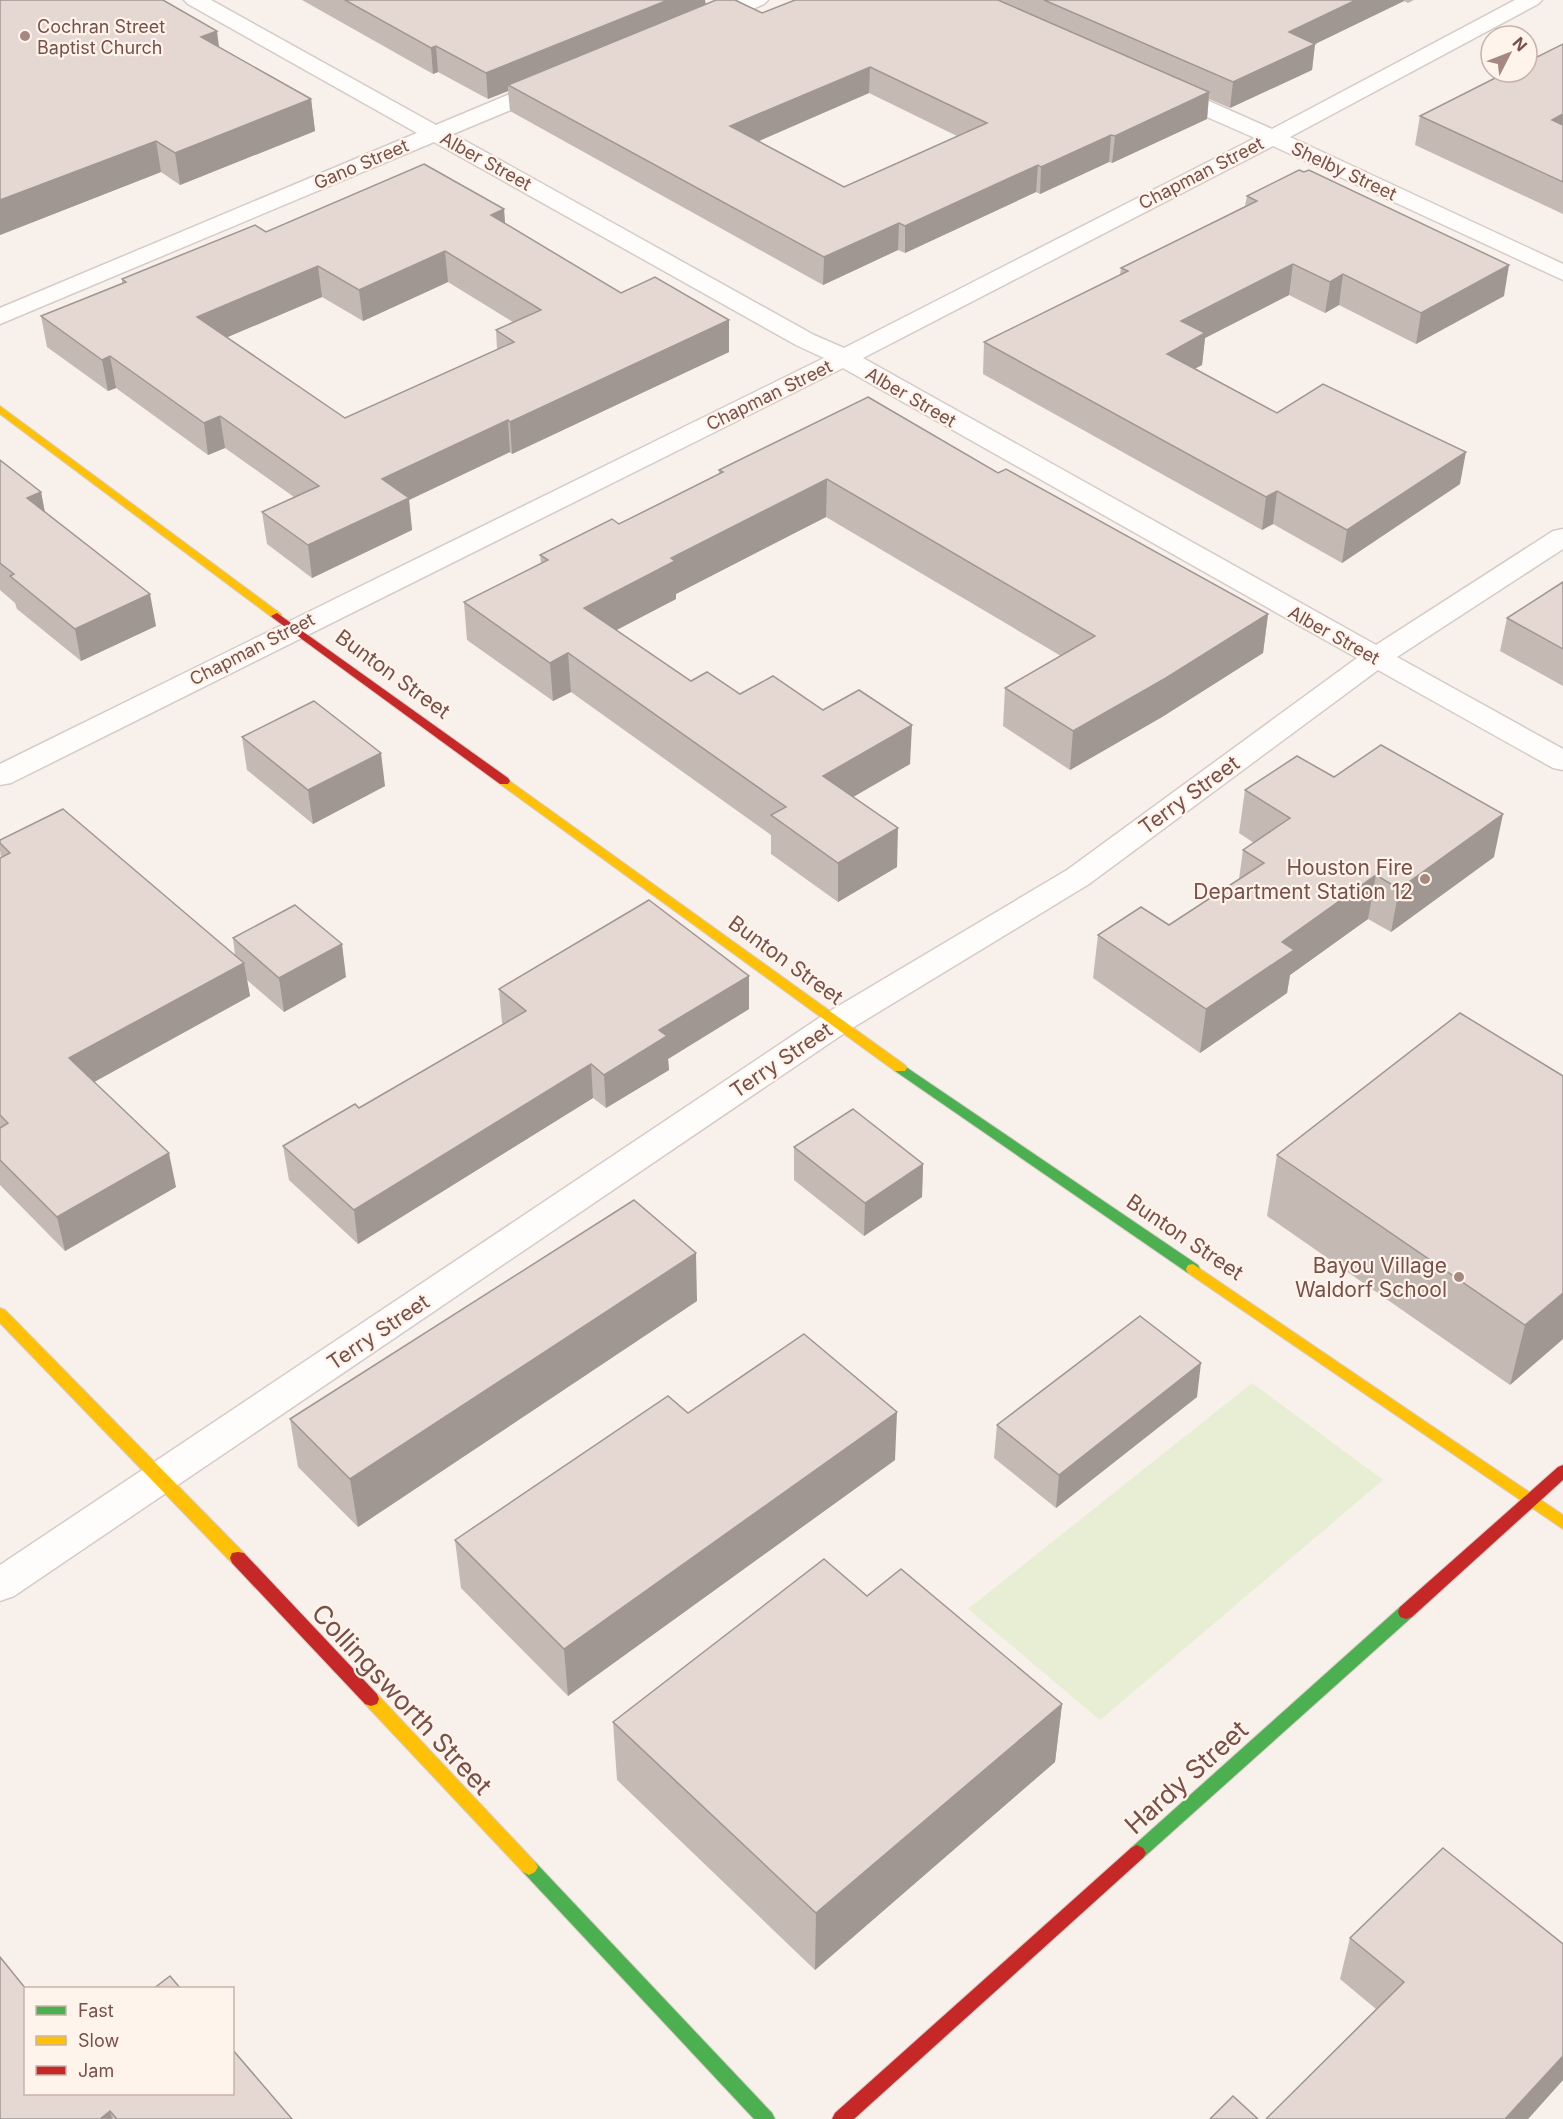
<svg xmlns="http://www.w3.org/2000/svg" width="1563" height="2119" font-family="Inter,sans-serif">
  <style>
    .green { fill: #e8eed3 }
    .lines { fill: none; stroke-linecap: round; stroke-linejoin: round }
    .street-casing { stroke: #d6cbc6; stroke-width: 3 }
    .fast-casing { stroke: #d9ccc8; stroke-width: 2 }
    .slow-casing { stroke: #d9ccc8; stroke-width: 2 }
    .jam-casing { stroke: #d9ccc8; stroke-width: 2 }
    .street { fill: #fefdfc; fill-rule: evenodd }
    .fast { fill: #4caf50; fill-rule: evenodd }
    .slow { fill: #ffc107; fill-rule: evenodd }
    .jam { fill: #c62828; fill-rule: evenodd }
    .wall { fill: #c5b9b4; fill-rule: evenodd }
    .shaded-wall { fill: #a09692 }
    .building { fill: #e5d7d1; stroke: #a09692; stroke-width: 1.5; fill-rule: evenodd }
    .poi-dot { fill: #a58880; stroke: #fff4ec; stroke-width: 2 }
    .labels { text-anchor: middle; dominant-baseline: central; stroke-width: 4.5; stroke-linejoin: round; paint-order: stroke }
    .far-poi-label { font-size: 18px; fill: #795047; stroke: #fff4ec; text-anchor: start }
    .far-street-label { font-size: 18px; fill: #795047; stroke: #fff4ec }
    .street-label { font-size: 21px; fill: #795047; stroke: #fff4ec }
    .poi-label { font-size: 21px; fill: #795047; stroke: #fff4ec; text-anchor: end }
    .near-street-label { font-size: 26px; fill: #795047; stroke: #fff4ec }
  </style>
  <rect width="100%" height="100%" fill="#f8f0ea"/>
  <!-- green -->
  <polygon class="green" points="1252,1383 1383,1480 1100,1720 968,1609"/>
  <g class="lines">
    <!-- street casing -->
    <g class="street-casing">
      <g id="street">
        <polygon points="184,0 211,0 436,125 543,80 559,80 562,85 559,90 453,134 814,335 844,348 1255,138 1159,96 1156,91 1159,86 1175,86 1272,129 1515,0 1542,0 1538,4 1290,137 1563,264 1563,280 1273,146 863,358 1376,645 1553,531 1563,529 1563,549 1397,657 1563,749 1563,770 1553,768 1378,670 1089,884 849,1030 14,1596 0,1601 0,1565 825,1014 1067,870 1357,658 843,368 11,783 0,785 0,764 824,358 796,345 434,142 0,324 0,308 417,133 188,4"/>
        <polygon points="739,0 768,0 764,4 712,27 696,27 693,22 696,17"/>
      </g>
    </g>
    <!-- fast casing -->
    <g class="fast-casing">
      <g id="fast">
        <polygon points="900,1063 1198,1265 1200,1269 1198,1273 1188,1273 895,1071 893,1068"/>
        <polygon points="1406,1605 1412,1607 1414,1612 1412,1617 1143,1858 1137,1861 1131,1858 1128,1853 1131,1848 1400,1607"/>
        <polygon points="529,1859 535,1862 772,2113 775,2119 754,2119 523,1872 520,1867 523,1862"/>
      </g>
    </g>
    <!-- slow casing -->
    <g class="slow-casing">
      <g id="slow">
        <polygon points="0,406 281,614 281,618 273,618 0,414"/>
        <polygon points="504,777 905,1065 907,1068 905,1071 895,1071 500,784 498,781"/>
        <polygon points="1193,1264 1563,1515 1563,1529 1188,1273 1186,1269 1188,1265"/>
        <polygon points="0,1308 5,1310 244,1553 246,1558 244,1563 238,1564 232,1563 0,1323"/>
        <polygon points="371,1692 377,1694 535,1862 538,1867 535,1872 529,1875 523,1872 365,1704 363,1699 365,1694"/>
      </g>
    </g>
    <!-- jam casing -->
    <g class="jam-casing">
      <g id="jam">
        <polygon points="277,613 508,778 510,781 508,784 500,784 273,618 271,616"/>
        <polygon points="1563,1465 1563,1480 1412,1617 1406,1619 1400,1617 1398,1612 1400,1607 1558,1467"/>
        <polygon points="238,1552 244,1553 377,1694 379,1699 377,1704 371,1706 365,1704 232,1563 230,1558 232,1553"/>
        <polygon points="1137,1845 1143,1848 1146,1853 1143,1858 854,2119 832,2119 835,2113 1131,1848"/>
      </g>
    </g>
    <!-- street -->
    <use href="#street" class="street"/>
    <!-- fast -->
    <use href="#fast" class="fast"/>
    <!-- slow -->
    <use href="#slow" class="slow"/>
    <!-- jam -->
    <use href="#jam" class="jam"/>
  </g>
  <!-- wall -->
  <g class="wall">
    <polygon points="0,0 220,48 311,99 315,131 180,185 161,172 0,235"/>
    <path d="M 302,0 L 705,0 L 706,4 L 762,13 L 795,0 L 1414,0 L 1408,3 L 1404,1 L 1315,44 L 1312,70 L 1230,108 L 1209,99 L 1207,119 L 1112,163 L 1109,162 L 1040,194 L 1036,192 L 905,253 L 898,250 L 823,285 L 510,111 L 508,91 L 488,99 L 438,72 L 433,74 ZM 869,93 L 957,136 L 844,187 L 759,141 Z"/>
    <polygon points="1563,44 1563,214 1415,145 1420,116"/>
    <polygon points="1247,196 1504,296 1416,344 1339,305 1325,313 1289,295 1205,338 1202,365 1195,368 1277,413 1460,484 1342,563 1273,524 1262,530 983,374 984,342 1120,275 1121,268 1245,206"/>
    <path d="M 504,209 L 505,224 L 621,293 L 729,320 L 729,352 L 512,454 L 510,452 L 409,500 L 412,530 L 312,578 L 267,544 L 262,512 L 294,497 L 225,448 L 208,455 L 116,388 L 108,391 L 47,347 L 41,316 L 122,283 L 122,279 L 266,232 ZM 448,282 L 513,322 L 496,330 L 497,349 L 345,418 L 227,337 L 322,297 L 363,321 Z"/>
    <polygon points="0,460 41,492 45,512 156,626 81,661 17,609 15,603 0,590"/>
    <polygon points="719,470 998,473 1268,614 1263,653 1162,717 1070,770 1003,726 1005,688 1061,656 826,517 676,594 676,599 616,630 691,681 740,694 823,710 910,764 853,797 897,867 838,902 771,854 771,835 571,692 553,701 467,640 464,602 541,563 540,555 619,524 719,474"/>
    <polygon points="1563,582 1563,686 1500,651 1507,618"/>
    <polygon points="242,737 385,786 313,824 247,770"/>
    <polygon points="1334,777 1494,857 1391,932 1368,919 1290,975 1287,993 1200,1053 1093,978 1098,935 1169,925 1239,879 1243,850 1254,843 1239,833 1245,790"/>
    <polygon points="0,840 235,955 233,938 346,977 284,1012 247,980 250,996 94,1082 176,1187 65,1251 0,1185 0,858 1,857 0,851"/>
    <polygon points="499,989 749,1009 668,1059 669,1070 606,1108 593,1098 358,1244 289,1180 283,1146 359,1108 503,1024 502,1023"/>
    <polygon points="794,1147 923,1164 922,1197 864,1236 794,1180"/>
    <polygon points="1277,1155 1563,1339 1510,1385 1267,1216"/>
    <polygon points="697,1301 358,1527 298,1467 290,1419"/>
    <polygon points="1197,1397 1056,1508 994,1458 997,1425"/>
    <polygon points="895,1460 568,1696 461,1588 455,1540"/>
    <polygon points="1062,1704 1055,1762 815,1970 617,1780 613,1722"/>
    <polygon points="1350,1938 1563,1944 1563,2080 1528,2119 1266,2119 1376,2009 1340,1979"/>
    <polygon points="26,2094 292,2119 0,2119"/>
  </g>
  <!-- shaded-wall -->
  <g class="shaded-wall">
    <polygon points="668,0 705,0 706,11 508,85 508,91 488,99 486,73"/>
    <polygon points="1356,0 1404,0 1404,1 1315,44 1312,70 1230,108 1233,82 1289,32"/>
    <polygon points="217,31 221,62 201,37"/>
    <polygon points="436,46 438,72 433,74 431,48"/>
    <polygon points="870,67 869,93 731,153 730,126"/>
    <polygon points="1209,92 1207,119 1112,163 1115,136"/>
    <polygon points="311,99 315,131 180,185 175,153"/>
    <polygon points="1563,114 1563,141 1552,120"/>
    <polygon points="1111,135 1109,162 1040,194 1041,167"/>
    <polygon points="156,141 161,172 0,235 0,200"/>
    <polygon points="1038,165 1036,192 905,253 905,226"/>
    <polygon points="504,209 506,239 491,215"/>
    <polygon points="899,223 898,250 823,285 824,257"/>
    <polygon points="445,251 448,282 363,321 359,290"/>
    <polygon points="1293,264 1289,295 1205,338 1202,365 1164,385 1167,354 1181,321"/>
    <polygon points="1509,265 1504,296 1416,344 1421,313"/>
    <polygon points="318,266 322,297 202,348 197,317"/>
    <polygon points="1343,274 1339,305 1325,313 1330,282"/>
    <polygon points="729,320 729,352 512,454 510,422"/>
    <polygon points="110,356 116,388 108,391 102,360"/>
    <polygon points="220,416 225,448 208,455 204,423"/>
    <polygon points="508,420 510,452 409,500 412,530 312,578 308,545 382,479"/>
    <polygon points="1466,452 1460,484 1342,563 1347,530"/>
    <polygon points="827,479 826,517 676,594 676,599 586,646 584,608 671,558"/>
    <polygon points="1277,491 1273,524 1262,530 1266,497"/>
    <polygon points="41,492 47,524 27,498"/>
    <polygon points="150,594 156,626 81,661 75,629"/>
    <polygon points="1268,614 1263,653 1162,717 1070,770 1073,731"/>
    <polygon points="568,653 571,692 553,701 550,663"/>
    <polygon points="912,725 910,764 822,815 823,776"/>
    <polygon points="381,753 385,786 313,824 308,790"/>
    <polygon points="1503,814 1494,857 1391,932 1399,889"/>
    <polygon points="898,828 897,867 838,902 838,863"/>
    <polygon points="1376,875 1368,919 1290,975 1287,993 1200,1053 1206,1009 1282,942"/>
    <polygon points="342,944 346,977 284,1012 279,978"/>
    <polygon points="244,963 250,996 76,1092 69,1058"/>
    <polygon points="749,976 749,1009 668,1059 669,1070 606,1108 604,1075 659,1030"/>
    <polygon points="591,1064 593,1098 358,1244 354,1210"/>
    <polygon points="169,1153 176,1187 65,1251 57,1217"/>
    <polygon points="923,1164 922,1197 864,1236 865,1203"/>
    <polygon points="696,1253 697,1301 358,1527 350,1479"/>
    <polygon points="1563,1293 1563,1339 1510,1385 1525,1325"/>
    <polygon points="1201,1363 1197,1397 1056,1508 1059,1475"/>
    <polygon points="897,1412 895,1460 568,1696 564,1649"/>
    <polygon points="1062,1704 1055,1762 815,1970 816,1913"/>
    <polygon points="1563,2056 1563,2080 1528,2119 1505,2119"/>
    <polygon points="110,2111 112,2119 100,2119"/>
  </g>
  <!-- building -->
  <g class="building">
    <polygon points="0,0 163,0 217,31 201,37 311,99 175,153 156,141 0,200"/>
    <polygon points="345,0 668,0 486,73 436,46 431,48"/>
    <path d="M 716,0 L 735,0 L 762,13 L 795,0 L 998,0 L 1209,92 L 1115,136 L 1111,135 L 1041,167 L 1038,165 L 905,226 L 899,223 L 824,257 L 508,85 ZM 870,67 L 987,123 L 844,187 L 730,126 Z"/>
    <polygon points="1044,0 1356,0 1289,32 1315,44 1233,82"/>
    <polygon points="1563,44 1563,114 1552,120 1563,125 1563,182 1420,116 1507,72 1527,72 1527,62"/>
    <path d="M 424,164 L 504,209 L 491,215 L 621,293 L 655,277 L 729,320 L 510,422 L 508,420 L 382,479 L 409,498 L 308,545 L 262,512 L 319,486 L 220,416 L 204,423 L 110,356 L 102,360 L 41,316 L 126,282 L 122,279 L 255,225 L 266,232 ZM 445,251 L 541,310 L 496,330 L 514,342 L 345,418 L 197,317 L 318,266 L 359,290 Z"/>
    <polygon points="1299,170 1304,172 1309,170 1509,265 1421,313 1343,274 1330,282 1293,264 1181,321 1205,333 1167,354 1277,413 1323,384 1466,452 1347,530 1277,491 1266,497 984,342 1128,271 1121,268 1257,201 1247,196"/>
    <polygon points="868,397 998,473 1006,469 1268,614 1166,678 1073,731 1005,688 1095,636 827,479 671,558 675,561 584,608 691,681 707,672 740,694 773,676 823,710 859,690 912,725 823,776 898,828 838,863 771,815 786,807 568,653 550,663 464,602 548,560 540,555 612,519 619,524 723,472 719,470"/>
    <polygon points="0,460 41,492 27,498 150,594 75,629 10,576 14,574 0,563"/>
    <polygon points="1563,582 1563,649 1507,618"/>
    <polygon points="314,701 381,753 308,790 242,737"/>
    <polygon points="1381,745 1503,814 1399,889 1376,875 1282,942 1294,950 1206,1009 1098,935 1141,907 1169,925 1264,863 1243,850 1290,818 1245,790 1297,756 1334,777"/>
    <polygon points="63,809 244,963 69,1058 169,1153 57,1217 0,1160 0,1128 8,1123 0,1115 0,858 10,853 0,843 0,840"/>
    <polygon points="649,900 749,976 659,1030 667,1036 604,1075 591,1064 354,1210 283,1146 355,1104 359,1108 526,1011 499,989"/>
    <polygon points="295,905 342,944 279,978 233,938"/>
    <polygon points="1460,1013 1563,1076 1563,1293 1525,1325 1277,1155"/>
    <polygon points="853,1109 923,1164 865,1203 794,1147"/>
    <polygon points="634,1200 696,1253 350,1479 290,1419"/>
    <polygon points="1140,1316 1201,1363 1059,1475 997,1425"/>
    <polygon points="804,1334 897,1412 564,1649 455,1540 668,1396 688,1413"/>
    <polygon points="824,1559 867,1596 901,1569 1062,1704 816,1913 613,1722"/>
    <polygon points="1443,1848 1563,1944 1563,2056 1505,2119 1266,2119 1404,1982 1350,1938"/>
    <polygon points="0,1957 26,1989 26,2094 232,2094 232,2049 292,2119 117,2119 110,2111 100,2119 0,2119"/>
    <polygon points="170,1976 181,1989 153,1989"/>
    <polygon points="1233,2096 1258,2119 1210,2119"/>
  </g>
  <!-- markers -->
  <g class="poi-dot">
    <circle cx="25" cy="36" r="6"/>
    <circle cx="1425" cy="879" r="6"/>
    <circle cx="1459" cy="1277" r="6"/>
  </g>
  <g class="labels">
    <!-- far-poi labels -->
    <g class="far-poi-label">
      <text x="37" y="26">Cochran Street<tspan x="37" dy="21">Baptist Church</tspan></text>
    </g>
    <!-- far-street labels -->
    <g class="far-street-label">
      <text transform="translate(486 161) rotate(29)">Alber Street</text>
      <text transform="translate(361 164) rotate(-23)">Gano Street</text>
      <text transform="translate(1344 171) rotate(25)">Shelby Street</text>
      <text transform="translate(1201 173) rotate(-27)">Chapman Street</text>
      <text transform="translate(769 395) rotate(-26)">Chapman Street</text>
      <text transform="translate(911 397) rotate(30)">Alber Street</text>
      <text transform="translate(1334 635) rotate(29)">Alber Street</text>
      <text transform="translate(252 649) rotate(-27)">Chapman Street</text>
    </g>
    <!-- street labels -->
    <g class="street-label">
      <text transform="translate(393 674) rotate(36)">Bunton Street</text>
      <text transform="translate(1189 795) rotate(-36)">Terry Street</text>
      <text transform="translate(786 960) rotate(36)">Bunton Street</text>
      <text transform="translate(781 1060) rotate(-34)">Terry Street</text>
      <text transform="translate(1185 1237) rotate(34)">Bunton Street</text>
      <text transform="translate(378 1332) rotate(-34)">Terry Street</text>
    </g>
    <!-- poi labels -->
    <g class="poi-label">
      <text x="1413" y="867">Houston Fire<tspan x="1413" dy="24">Department Station 12</tspan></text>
      <text x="1447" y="1265">Bayou Village<tspan x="1447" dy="24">Waldorf School</tspan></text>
    </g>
    <!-- near-street labels -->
    <g class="near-street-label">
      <text transform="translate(402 1699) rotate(47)">Collingsworth Street</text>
      <text transform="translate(1186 1777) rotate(-42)">Hardy Street</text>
    </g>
  </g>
  <!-- legend -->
  <rect x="24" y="1987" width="210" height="108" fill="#fff4ec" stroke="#c9b2aa" stroke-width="1.5"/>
  <rect x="36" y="2006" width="30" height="9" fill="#4caf50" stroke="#c9b2aa" stroke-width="1.5"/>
  <text x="78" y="2017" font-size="18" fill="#795047">Fast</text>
  <rect x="36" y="2036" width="30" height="9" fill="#ffc107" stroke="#c9b2aa" stroke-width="1.5"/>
  <text x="78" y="2047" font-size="18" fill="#795047">Slow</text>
  <rect x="36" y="2066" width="30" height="9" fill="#c62828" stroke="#c9b2aa" stroke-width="1.5"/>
  <text x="78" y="2077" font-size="18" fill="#795047">Jam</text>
  <!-- north arrow -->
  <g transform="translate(1509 54) rotate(48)"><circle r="28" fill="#fff4ec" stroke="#c9b2aa" stroke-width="1.5"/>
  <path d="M0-4.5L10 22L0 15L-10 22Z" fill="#a58880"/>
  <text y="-9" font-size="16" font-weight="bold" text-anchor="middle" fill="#795047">N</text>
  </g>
</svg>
